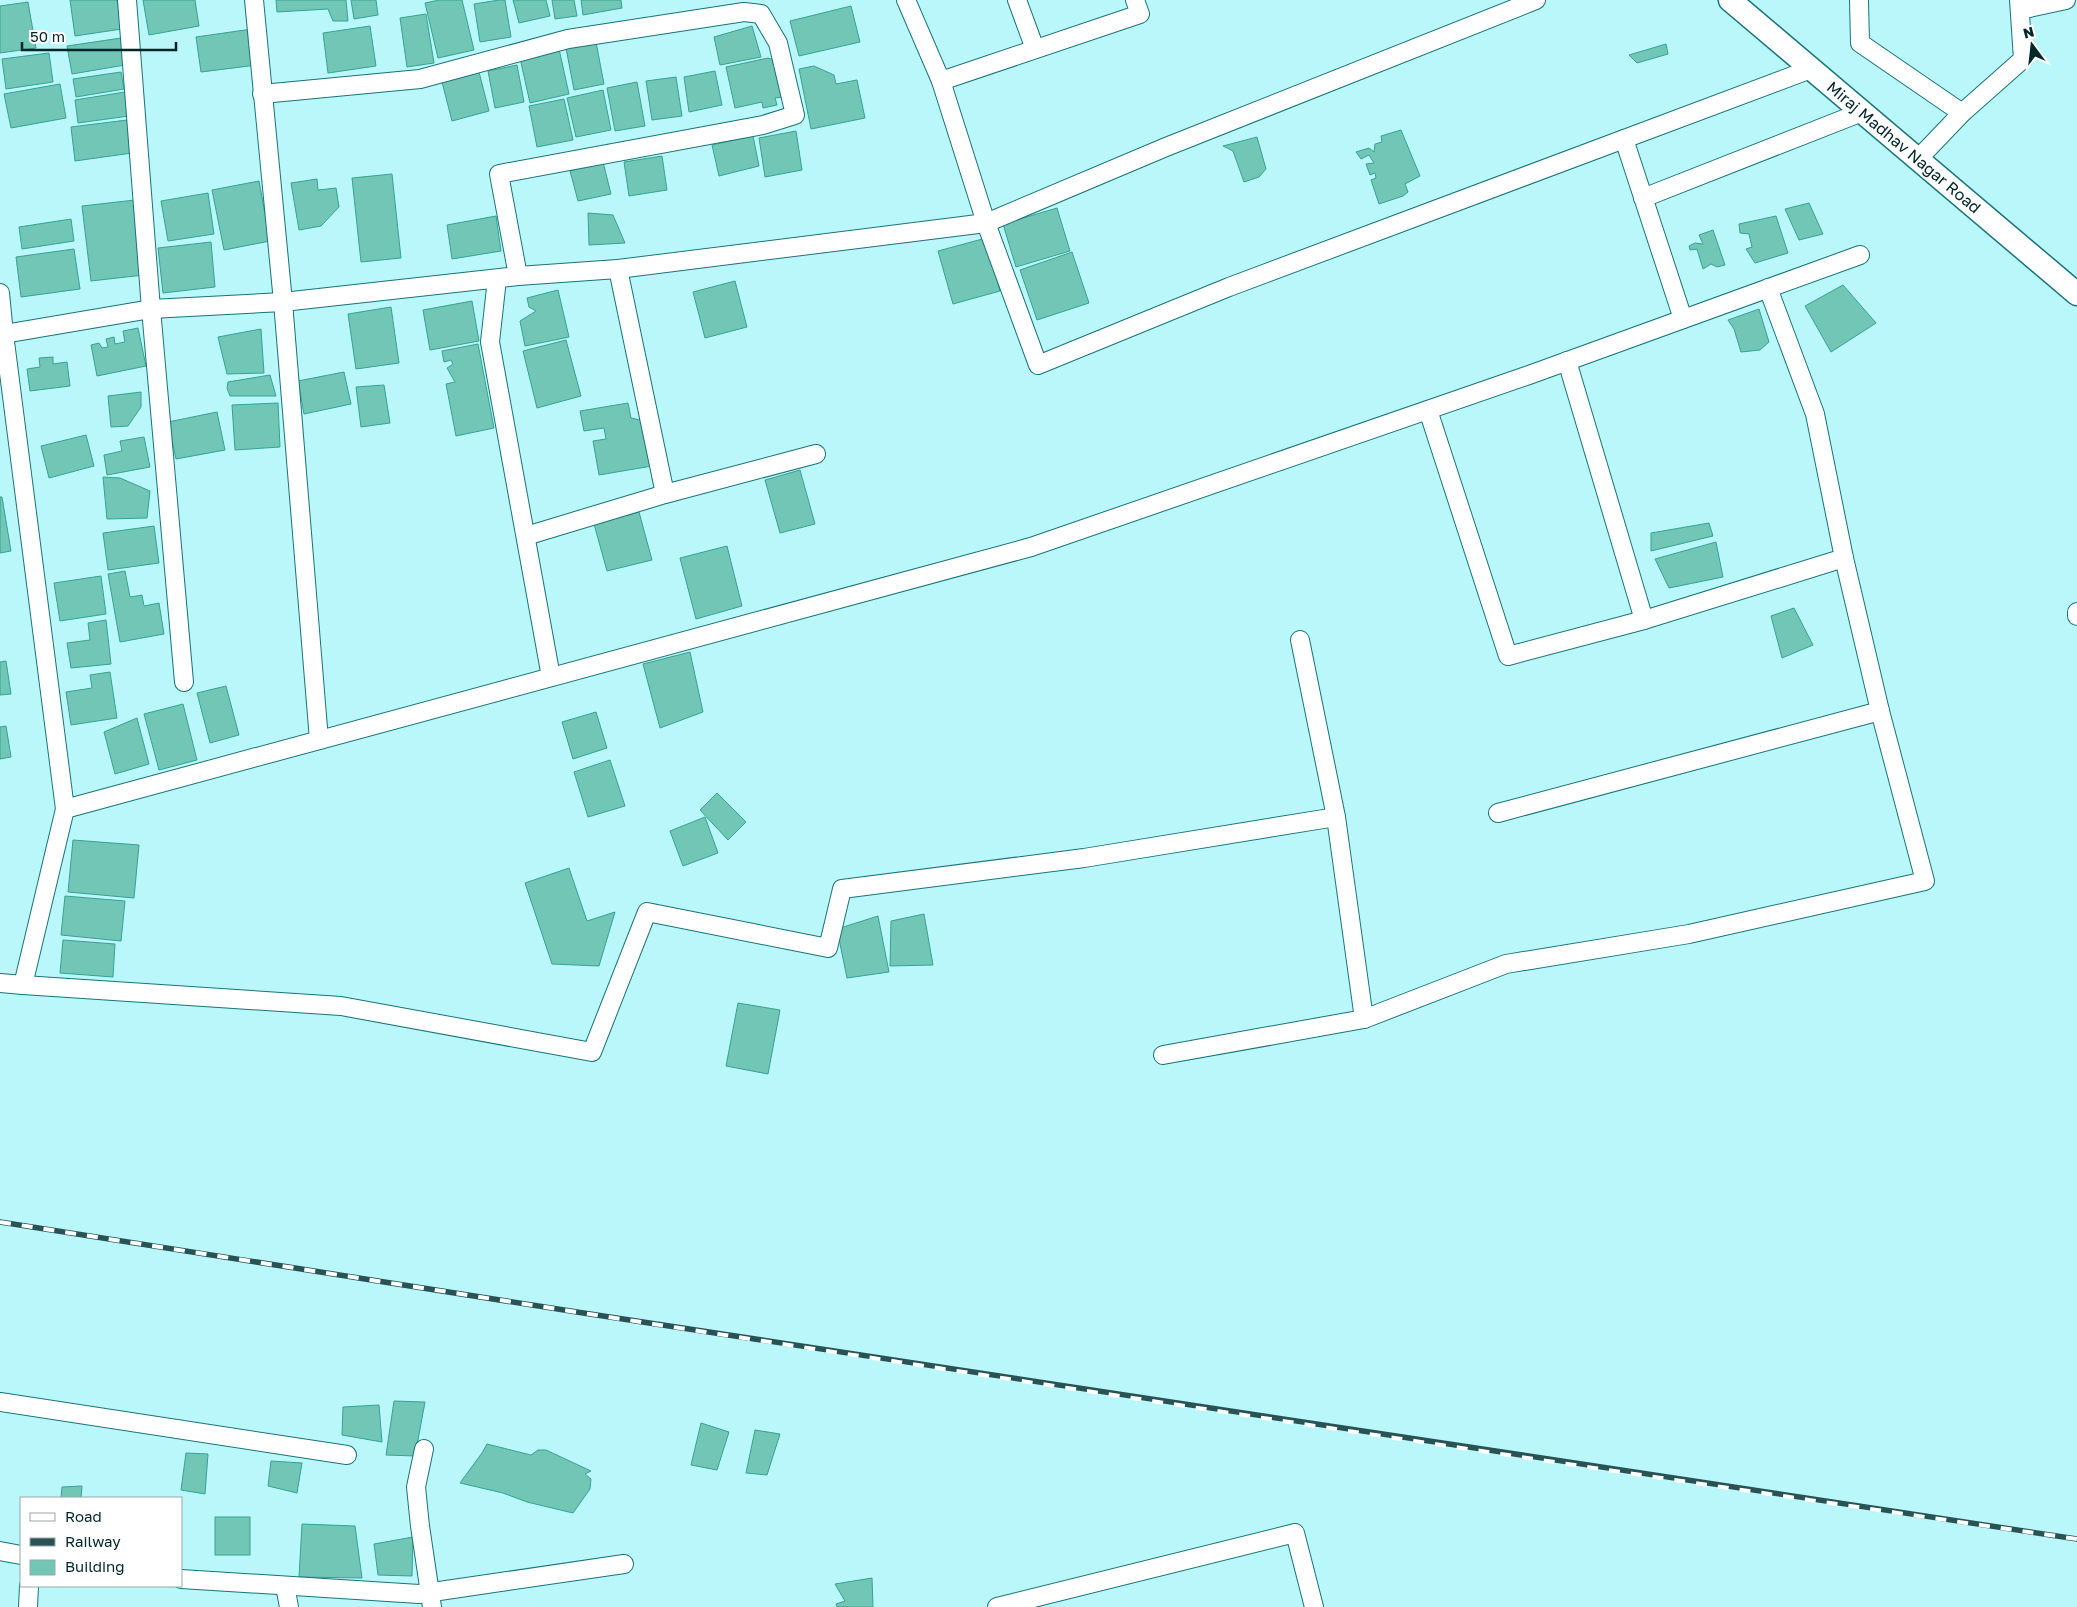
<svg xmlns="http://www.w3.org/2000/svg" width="2077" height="1607" font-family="'Golos Text',sans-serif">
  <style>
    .building { fill: #71c6b6; stroke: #35a392 }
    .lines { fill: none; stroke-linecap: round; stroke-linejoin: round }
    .minor-casing { stroke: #177479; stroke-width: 20 }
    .tertiary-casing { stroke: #177479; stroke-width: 25 }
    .minor { stroke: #fff; stroke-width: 18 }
    .tertiary { stroke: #fff; stroke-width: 22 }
    .rail-casing { stroke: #285254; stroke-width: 5.5 }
    .rail { stroke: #fff; stroke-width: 4; stroke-dasharray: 11; stroke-linecap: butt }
    .labels { text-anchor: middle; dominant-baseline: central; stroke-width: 4; stroke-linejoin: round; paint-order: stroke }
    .street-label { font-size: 16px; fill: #012628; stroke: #fff }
  </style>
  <rect width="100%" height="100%" fill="#baf7fa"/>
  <!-- building -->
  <g class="building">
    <polygon points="70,0 117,0 122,29 75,36"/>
    <polygon points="143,0 195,0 199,26 149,35"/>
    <polygon points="276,0 346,0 348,21 333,21 328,9 277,12"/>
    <polygon points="351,0 376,0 378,15 354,19"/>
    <polygon points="439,0 462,0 474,50 438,58 425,3"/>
    <polygon points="499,0 505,0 511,37 480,42 474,4"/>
    <polygon points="513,0 546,0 550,16 519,23"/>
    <polygon points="552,0 574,0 577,16 555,19"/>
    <polygon points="581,0 621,0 622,8 583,15"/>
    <polygon points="28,2 36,48 0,53 0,6"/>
    <polygon points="851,6 860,42 799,56 790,21"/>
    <polygon points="426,14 434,63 407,67 400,18"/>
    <polygon points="370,26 376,66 328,73 323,33"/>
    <polygon points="752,26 761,57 720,65 714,37"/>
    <polygon points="252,29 257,65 201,72 196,37"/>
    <polygon points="121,38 125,65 72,74 67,46"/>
    <polygon points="596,42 604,84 574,90 566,48"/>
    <polygon points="1666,44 1668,54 1637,63 1629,55"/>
    <polygon points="559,49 569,94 530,103 520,58"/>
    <polygon points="49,53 53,82 6,89 2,59"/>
    <polygon points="768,58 774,60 783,97 775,98 777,105 763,108 762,102 735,108 726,67"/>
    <polygon points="517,65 524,102 495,108 488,71"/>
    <polygon points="814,66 834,75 836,84 857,80 865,118 811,129 799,69"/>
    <polygon points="715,71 722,105 689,112 684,77"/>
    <polygon points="121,72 124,89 76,97 73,79"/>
    <polygon points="479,72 489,111 452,121 442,82"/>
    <polygon points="676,77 682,116 652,120 646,81"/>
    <polygon points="637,82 645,126 615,131 607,88"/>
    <polygon points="60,84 66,118 11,128 4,94"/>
    <polygon points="603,90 611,130 576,137 567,98"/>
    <polygon points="125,92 129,116 78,123 75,100"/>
    <polygon points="564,99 573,140 537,147 529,106"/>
    <polygon points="127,120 132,153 75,161 71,127"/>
    <polygon points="1401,130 1420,176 1405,184 1408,192 1403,196 1379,204 1371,180 1376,178 1375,173 1370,175 1366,164 1374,163 1369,155 1361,159 1356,152 1369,148 1374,152 1375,144 1382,142 1381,136"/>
    <polygon points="796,131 802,170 765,177 759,138"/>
    <polygon points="753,136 759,166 719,176 712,145"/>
    <polygon points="1257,137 1266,169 1259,177 1244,182 1233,151 1223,146"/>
    <polygon points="662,156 667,190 629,196 624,162"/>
    <polygon points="603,162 611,194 578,201 570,171"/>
    <polygon points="392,174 401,258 361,262 352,178"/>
    <polygon points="317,179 318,190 336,188 339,207 321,226 299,230 291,183"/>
    <polygon points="259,181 270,241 224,250 212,190"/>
    <polygon points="208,193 214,234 168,241 161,201"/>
    <polygon points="135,200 144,275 91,281 82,206"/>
    <polygon points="1809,203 1823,234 1799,240 1785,209"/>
    <polygon points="1057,208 1070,251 1016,267 1003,224"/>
    <polygon points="588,213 613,215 625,243 589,245"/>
    <polygon points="496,216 501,251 452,259 447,225"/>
    <polygon points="1776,216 1788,253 1755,263 1746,249 1752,247 1749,234 1740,233 1739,224"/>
    <polygon points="71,219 74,241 22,249 19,227"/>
    <polygon points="1713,230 1725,265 1717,267 1711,264 1703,269 1697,249 1690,250 1689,246 1695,243 1703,244 1699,235"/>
    <polygon points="986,238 1000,291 953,304 938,251"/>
    <polygon points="211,242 215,287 163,293 158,248"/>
    <polygon points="74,249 80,289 21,297 16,257"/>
    <polygon points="1072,252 1089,303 1037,320 1020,270"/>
    <polygon points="735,281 747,327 705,338 693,292"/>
    <polygon points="1843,285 1876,323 1831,352 1805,306"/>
    <polygon points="558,290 569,337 525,346 520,321 536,311 529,307 527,298"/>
    <polygon points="472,301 479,341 430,350 423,310"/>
    <polygon points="391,307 399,363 356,369 348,314"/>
    <polygon points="1759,309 1769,342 1760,350 1741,352 1734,329 1728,320"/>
    <polygon points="138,328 146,366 97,376 91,345 99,343 102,348 108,347 106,339 114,337 115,344 125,342 123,331"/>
    <polygon points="261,329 264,373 227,374 218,337"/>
    <polygon points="566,340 581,396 537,408 523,351"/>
    <polygon points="478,344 494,428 456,436 446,384 455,382 447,368 453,364 451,360 444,362 442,351"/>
    <polygon points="53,357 53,364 67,362 70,386 30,391 27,369 40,367 39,358"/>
    <polygon points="344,372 351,404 304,414 298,381"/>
    <polygon points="270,375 276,396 230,396 227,388 228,382"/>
    <polygon points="384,385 390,423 361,427 356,387"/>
    <polygon points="141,392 141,407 128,426 111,427 108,396"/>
    <polygon points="278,403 280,447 235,450 232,405"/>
    <polygon points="628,403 631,418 645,421 652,466 599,475 593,441 606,439 604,428 584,431 580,411"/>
    <polygon points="217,412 225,450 176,459 168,422"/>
    <polygon points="86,435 94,466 49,478 41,446"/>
    <polygon points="144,437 150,467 107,475 104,455 122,451 120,441"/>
    <polygon points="800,470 815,524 780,533 765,480"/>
    <polygon points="103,477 120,478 150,491 147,518 107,519"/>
    <polygon points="0,497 2,497 11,551 0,553"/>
    <polygon points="639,512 652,560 607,571 594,524"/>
    <polygon points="1709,523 1713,536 1651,551 1651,533"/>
    <polygon points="154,526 159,563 108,570 103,533"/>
    <polygon points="1716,542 1723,577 1669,588 1655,559"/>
    <polygon points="727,546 742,606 696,619 680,558"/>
    <polygon points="125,571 130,597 142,595 144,606 159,603 164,634 120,642 108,574"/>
    <polygon points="101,576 106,614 60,621 54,583"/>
    <polygon points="1794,608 1813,645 1782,658 1771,616"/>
    <polygon points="106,620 111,664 71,668 67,643 90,640 88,623"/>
    <polygon points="690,652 703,712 660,728 643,664"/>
    <polygon points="6,661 11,694 0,695 0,662"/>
    <polygon points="110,672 117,718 71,725 66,692 92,688 90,675"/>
    <polygon points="226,686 239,735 210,743 197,693"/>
    <polygon points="183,704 197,760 159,770 144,714"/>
    <polygon points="596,712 607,748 573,759 562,722"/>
    <polygon points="137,718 149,764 115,774 104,732"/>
    <polygon points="6,726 11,757 0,759 0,727"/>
    <polygon points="610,760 625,806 588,817 574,772"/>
    <polygon points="717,793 746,822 728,840 700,810"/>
    <polygon points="705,817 718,853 683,866 670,831"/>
    <polygon points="73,840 139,845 134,898 68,892"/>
    <polygon points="569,868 587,921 615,912 599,966 552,964 525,883"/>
    <polygon points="65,896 125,901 121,941 61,935"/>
    <polygon points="924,914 933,965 890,966 891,921"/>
    <polygon points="878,916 889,972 847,978 837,929"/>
    <polygon points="63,940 115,944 113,977 60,973"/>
    <polygon points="738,1003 780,1010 768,1074 726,1066"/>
    <polygon points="394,1401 425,1402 415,1456 386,1455"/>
    <polygon points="379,1405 382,1442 342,1435 343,1407"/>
    <polygon points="701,1423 729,1432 717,1470 691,1465"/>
    <polygon points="755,1430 780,1434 767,1475 746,1473"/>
    <polygon points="487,1444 531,1455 538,1450 546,1450 591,1471 585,1474 591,1479 590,1489 573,1513 527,1502 503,1493 460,1483 482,1453"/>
    <polygon points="186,1453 208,1454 205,1494 181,1490"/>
    <polygon points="271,1461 302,1463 297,1493 268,1486"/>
    <polygon points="82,1486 81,1498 61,1498 62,1487"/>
    <rect x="215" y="1517" width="35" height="38"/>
    <polygon points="302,1524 355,1526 362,1578 299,1577"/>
    <polygon points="413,1537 412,1576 378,1575 374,1544"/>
    <polygon points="872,1578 873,1607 837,1607 836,1604 845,1601 835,1584"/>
  </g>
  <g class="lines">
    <!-- minor casing -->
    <g class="minor-casing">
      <g id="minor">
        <polyline points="127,0 151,309 184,682"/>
        <polyline points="254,0 283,302 319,740"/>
        <polyline points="906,0 941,81"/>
        <polyline points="1017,0 1035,49"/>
        <polyline points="1135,0 1140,14 941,81 986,223 1038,365 1229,287 1811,69"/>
        <polyline points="1859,0 1860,43 1962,113"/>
        <polyline points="2020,10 2066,0"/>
        <polyline points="1624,139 1683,319"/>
        <polyline points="1918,159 1962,113 2023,59 2019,0"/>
        <polyline points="1643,198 1862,112"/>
        <polyline points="618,269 665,494 816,454"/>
        <polyline points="518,276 618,269 986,223 1166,147 1536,0"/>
        <polyline points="497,279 490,342 551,677"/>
        <polyline points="0,293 4,334 151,309 283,302 518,276 499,174 763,125 795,115 778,43 761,14 744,12 568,39 420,79 262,94"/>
        <polyline points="0,335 4,334 65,809 23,985 0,983"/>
        <polyline points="1567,361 1644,620 1844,558 1815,414 1768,288"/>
        <polyline points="1428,410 1508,656 1644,620"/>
        <polyline points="526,536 665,494"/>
        <polyline points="2077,612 2077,616"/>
        <polyline points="65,809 1031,547 1529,375 1860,255"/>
        <polyline points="1498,813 1880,711 1844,558"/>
        <polyline points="1336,817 1364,1019"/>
        <polyline points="23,985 341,1006 592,1052 647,912 828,948 842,889 1084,858 1336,817 1300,640"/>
        <polyline points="1163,1055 1364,1019 1506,964 1689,934 1925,881 1880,711"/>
        <polyline points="0,1402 347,1455"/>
        <polyline points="424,1449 416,1487 420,1526 432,1607"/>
        <polyline points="0,1551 21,1555"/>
        <polyline points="181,1579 419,1594 624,1564"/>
        <polyline points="285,1586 289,1607"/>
        <polyline points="28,1607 29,1586"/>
        <polyline points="997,1607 1295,1533 1314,1607"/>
      </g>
    </g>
    <!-- tertiary casing -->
    <g class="tertiary-casing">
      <polyline id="tertiary" points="1730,0 2077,294"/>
    </g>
    <!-- minor -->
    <use href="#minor" class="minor"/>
    <!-- tertiary -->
    <use href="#tertiary" class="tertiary"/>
    <!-- rail casing -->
    <g class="rail-casing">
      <path id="rail" d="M 0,1222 C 692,1330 1384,1439 2077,1539"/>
    </g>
    <!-- rail -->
    <use href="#rail" class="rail"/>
  </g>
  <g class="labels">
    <!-- street labels -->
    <g class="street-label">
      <text transform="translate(1904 147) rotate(40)">Miraj Madhav Nagar Road</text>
    </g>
  </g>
  <!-- legend -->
  <rect x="20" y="1497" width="162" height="90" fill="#ffffff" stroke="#99a8a9"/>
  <rect x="30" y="1513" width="25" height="8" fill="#ffffff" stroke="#99a8a9"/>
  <text x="65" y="1522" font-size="15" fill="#012628">Road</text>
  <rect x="30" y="1538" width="25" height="8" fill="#285254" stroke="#99a8a9"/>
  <text x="65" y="1547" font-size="15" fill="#012628">Railway</text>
  <rect x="30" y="1560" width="25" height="15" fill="#71c6b6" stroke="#99a8a9"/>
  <text x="65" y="1572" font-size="15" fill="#012628">Building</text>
  <!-- north arrow -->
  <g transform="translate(2032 45) rotate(345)" stroke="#ffffff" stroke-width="4" paint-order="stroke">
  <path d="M0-4L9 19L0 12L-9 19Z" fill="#012628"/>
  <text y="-8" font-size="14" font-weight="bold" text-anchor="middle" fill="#012628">N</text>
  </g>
  <!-- scale -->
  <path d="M22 42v8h154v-8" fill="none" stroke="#012628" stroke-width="2.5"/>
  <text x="30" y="42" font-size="15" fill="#012628" stroke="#ffffff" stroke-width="4" paint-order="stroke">50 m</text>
</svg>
